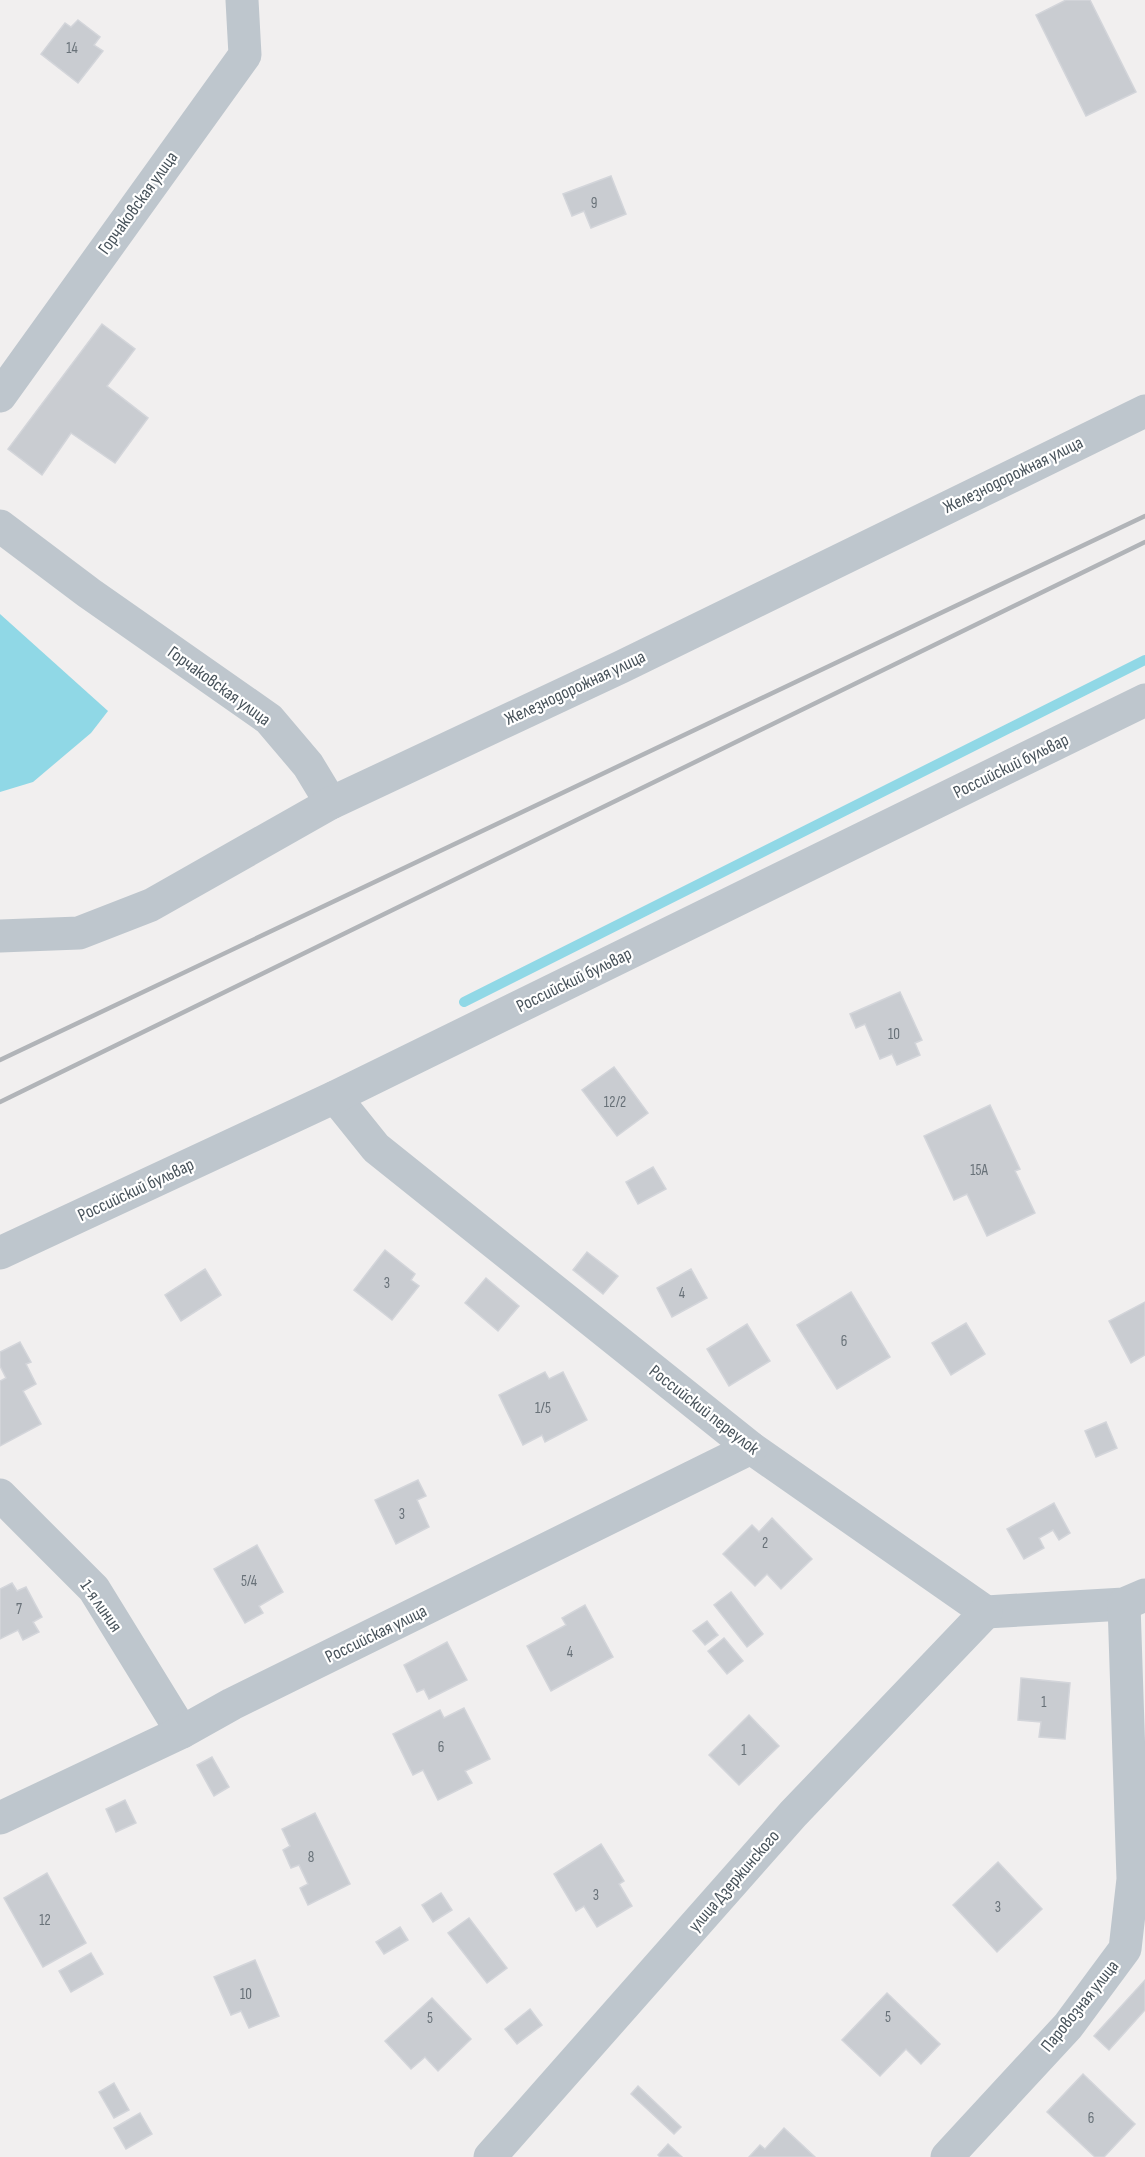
<svg xmlns="http://www.w3.org/2000/svg" width="1145" height="2157" font-family="'Sofia Sans Condensed',sans-serif">
  <style>
    .water { fill: #90d8e6 }
    .lines { fill: none; stroke-linecap: round; stroke-linejoin: round }
    .stream { stroke: #90d8e6; stroke-width: 10 }
    .building { fill: #c9ccd1; stroke: #d3d5da; stroke-width: 1.5 }
    .street { stroke: #bec6cd; stroke-width: 33 }
    .rail { stroke: #b1b4b8; stroke-width: 4.5 }
    .labels { text-anchor: middle; dominant-baseline: central; stroke-width: 4.5; stroke-linejoin: round; paint-order: stroke }
    .number-label { font-size: 15px; fill: #687178 }
    .street-label { font-size: 18px; fill: #48535b; stroke: #fff }
  </style>
  <rect width="100%" height="100%" fill="#f1efef"/>
  <!-- water -->
  <polygon class="water" points="0,614 108,711 91,733 33,782 0,792"/>
  <g class="lines">
    <!-- stream -->
    <polyline class="stream" points="464,1002 1145,660"/>
  </g>
  <!-- building -->
  <g class="building">
    <polygon points="1066,0 1090,0 1136,92 1086,116 1036,15"/>
    <polygon points="78,20 100,37 94,45 103,51 78,83 41,54 65,23 71,27"/>
    <polygon points="611,176 626,214 591,228 584,211 572,216 563,194"/>
    <polygon points="102,324 135,349 107,386 148,418 115,463 71,433 42,475 8,449"/>
    <polygon points="900,992 922,1040 915,1043 920,1055 897,1065 892,1054 880,1059 865,1024 856,1028 850,1014"/>
    <polygon points="614,1067 648,1113 617,1136 582,1090"/>
    <polygon points="990,1105 1020,1169 1015,1171 1035,1213 987,1236 967,1194 954,1200 924,1136"/>
    <polygon points="653,1167 666,1189 638,1204 626,1182"/>
    <polygon points="385,1250 415,1274 411,1280 419,1286 392,1320 354,1290"/>
    <polygon points="587,1252 618,1276 603,1294 573,1270"/>
    <polygon points="205,1269 221,1295 181,1321 165,1295"/>
    <polygon points="691,1269 707,1298 672,1317 657,1288"/>
    <polygon points="486,1278 519,1306 498,1331 465,1303"/>
    <polygon points="851,1292 890,1357 837,1389 797,1325"/>
    <polygon points="1145,1302 1145,1355 1131,1363 1109,1321"/>
    <polygon points="966,1323 985,1354 951,1375 932,1343"/>
    <polygon points="747,1324 770,1361 729,1386 707,1349"/>
    <polygon points="20,1342 31,1362 26,1364 36,1384 23,1391 41,1424 0,1446 0,1381 6,1378 0,1366 0,1352"/>
    <polygon points="545,1372 549,1379 563,1372 587,1420 545,1442 542,1435 523,1445 499,1395"/>
    <polygon points="1106,1422 1117,1448 1096,1457 1085,1431"/>
    <polygon points="418,1480 426,1496 417,1500 429,1527 396,1544 375,1500"/>
    <polygon points="1054,1503 1070,1533 1059,1540 1053,1530 1039,1538 1044,1548 1024,1559 1007,1529"/>
    <polygon points="772,1518 812,1559 781,1589 767,1574 755,1586 723,1554 752,1525 759,1532"/>
    <polygon points="257,1545 283,1592 259,1606 263,1613 245,1623 214,1569"/>
    <polygon points="12,1583 17,1591 26,1587 42,1617 33,1622 39,1632 23,1640 18,1630 0,1639 0,1589"/>
    <polygon points="731,1592 763,1634 747,1647 714,1605"/>
    <polygon points="585,1605 613,1657 551,1691 527,1646 566,1625 562,1618"/>
    <polygon points="707,1621 718,1635 705,1645 693,1631"/>
    <polygon points="724,1638 743,1661 727,1674 708,1651"/>
    <polygon points="447,1642 467,1680 429,1699 424,1689 417,1692 404,1665"/>
    <polygon points="1021,1678 1070,1683 1065,1739 1039,1737 1041,1722 1018,1720"/>
    <polygon points="464,1708 490,1759 465,1771 472,1783 438,1800 423,1770 413,1775 393,1734 440,1710 444,1718"/>
    <polygon points="749,1715 779,1746 739,1785 709,1755"/>
    <polygon points="212,1757 229,1787 214,1796 197,1765"/>
    <polygon points="125,1800 136,1823 116,1832 106,1809"/>
    <polygon points="315,1813 350,1884 308,1905 300,1888 308,1884 299,1865 291,1868 283,1850 290,1846 282,1829"/>
    <polygon points="601,1844 624,1881 619,1884 632,1906 597,1927 584,1906 576,1911 554,1874"/>
    <polygon points="998,1862 1042,1909 997,1952 953,1905"/>
    <polygon points="47,1873 86,1943 43,1967 4,1898"/>
    <polygon points="441,1893 452,1910 433,1922 422,1905"/>
    <polygon points="469,1918 507,1968 487,1983 448,1933"/>
    <polygon points="400,1927 408,1940 384,1954 376,1942"/>
    <polygon points="91,1953 103,1974 71,1992 59,1971"/>
    <polygon points="255,1960 279,2016 249,2028 241,2011 231,2015 214,1977"/>
    <polygon points="1145,1980 1145,2010 1109,2050 1094,2036"/>
    <polygon points="887,1993 940,2044 921,2064 906,2049 880,2076 842,2040"/>
    <polygon points="432,1998 471,2039 438,2071 425,2057 411,2069 385,2041"/>
    <polygon points="530,2009 542,2025 517,2044 505,2029"/>
    <polygon points="1083,2074 1135,2124 1104,2157 1095,2157 1047,2112"/>
    <polygon points="114,2083 129,2110 114,2118 99,2092"/>
    <polygon points="638,2086 681,2127 674,2134 631,2094"/>
    <polygon points="140,2113 152,2134 126,2149 114,2128"/>
    <polygon points="784,2128 815,2157 749,2157 760,2145 765,2149"/>
    <polygon points="668,2144 682,2157 660,2157 658,2155"/>
  </g>
  <g class="lines">
    <!-- street -->
    <g class="street">
      <polyline points="0,396 245,55 242,0"/>
      <polyline points="0,526 89,593 269,719 308,765 331,803"/>
      <polyline points="0,936 79,933 151,905 331,803 621,667 1145,411"/>
      <polyline points="335,1097 376,1148 751,1448 986,1612 1124,1604 1145,1595"/>
      <polyline points="0,1253 335,1097 1145,700"/>
      <polyline points="0,1495 94,1589 182,1732"/>
      <polyline points="0,1818 182,1732 232,1704 751,1448"/>
      <polyline points="490,2157 793,1814 986,1612"/>
      <polyline points="947,2157 1068,2026 1125,1949 1133,1879 1124,1604"/>
    </g>
    <!-- rail -->
    <g class="rail">
      <polyline points="0,1060 1145,516"/>
      <polyline points="0,1102 1145,542"/>
    </g>
  </g>
  <g class="labels">
    <!-- number labels -->
    <g class="number-label">
      <text x="72" y="48">14</text>
      <text x="594" y="203">9</text>
      <text x="894" y="1034">10</text>
      <text x="615" y="1102">12/2</text>
      <text x="979" y="1170">15А</text>
      <text x="387" y="1283">3</text>
      <text x="682" y="1293">4</text>
      <text x="844" y="1341">6</text>
      <text x="543" y="1408">1/5</text>
      <text x="402" y="1514">3</text>
      <text x="765" y="1543">2</text>
      <text x="249" y="1581">5/4</text>
      <text x="19" y="1609">7</text>
      <text x="570" y="1652">4</text>
      <text x="1044" y="1702">1</text>
      <text x="441" y="1747">6</text>
      <text x="744" y="1750">1</text>
      <text x="311" y="1857">8</text>
      <text x="596" y="1895">3</text>
      <text x="998" y="1907">3</text>
      <text x="45" y="1920">12</text>
      <text x="246" y="1994">10</text>
      <text x="888" y="2017">5</text>
      <text x="430" y="2018">5</text>
      <text x="1091" y="2118">6</text>
    </g>
    <!-- street labels -->
    <g class="street-label">
      <text transform="translate(138 203) rotate(-54)">Горчаковская улица</text>
      <text transform="translate(1013 475) rotate(-26)">Железнодорожная улица</text>
      <text transform="translate(219 686) rotate(36)">Горчаковская улица</text>
      <text transform="translate(575 688) rotate(-25)">Железнодорожная улица</text>
      <text transform="translate(1011 766) rotate(-26)">Российский бульвар</text>
      <text transform="translate(574 980) rotate(-26)">Российский бульвар</text>
      <text transform="translate(136 1190) rotate(-25)">Российский бульвар</text>
      <text transform="translate(704 1410) rotate(38)">Российский переулок</text>
      <text transform="translate(101 1606) rotate(55)">1-я линия</text>
      <text transform="translate(376 1634) rotate(-26)">Российская улица</text>
      <text transform="translate(734 1881) rotate(-49)">улица Дзержинского</text>
      <text transform="translate(1080 2006) rotate(-51)">Паровозная улица</text>
    </g>
  </g>
</svg>
